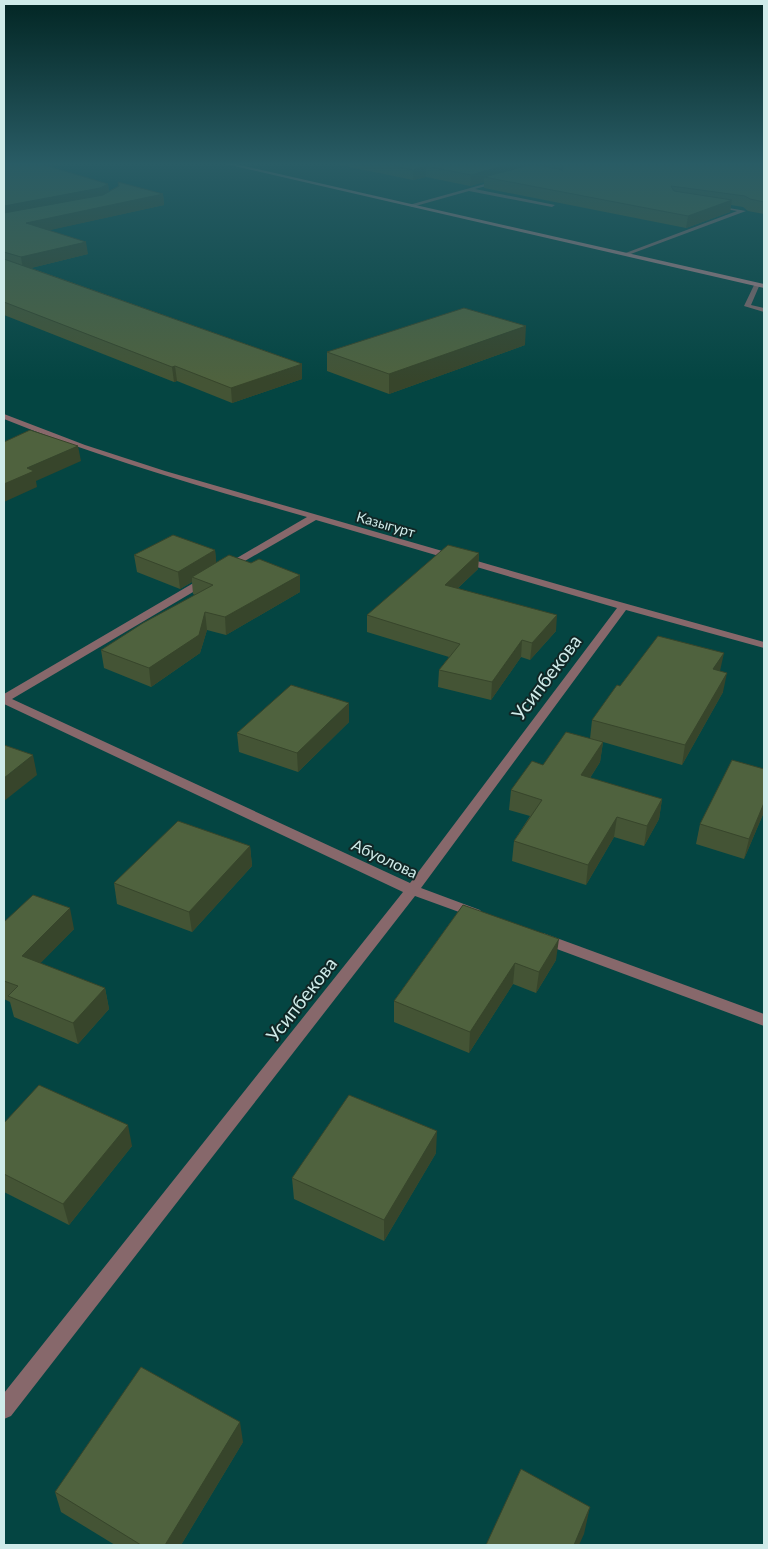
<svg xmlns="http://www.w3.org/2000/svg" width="768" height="1549" font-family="Lato,sans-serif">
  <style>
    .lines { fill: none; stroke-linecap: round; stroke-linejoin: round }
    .minor { fill: #87686b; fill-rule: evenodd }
    .secondary { fill: #b08086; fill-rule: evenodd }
    .wall { fill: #445435 }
    .shaded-wall { fill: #37452b }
    .building { fill: #4f623e; stroke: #37452b }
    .labels { text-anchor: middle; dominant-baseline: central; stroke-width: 4; stroke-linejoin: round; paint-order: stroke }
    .far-street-label { font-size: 14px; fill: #cfebe9; stroke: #102726 }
    .street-label { font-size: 16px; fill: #cfebe9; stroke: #102726 }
    .near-street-label { font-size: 19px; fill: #cfebe9; stroke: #102726 }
  </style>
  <rect width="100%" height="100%" fill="#044542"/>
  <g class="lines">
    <!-- minor -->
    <g class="minor">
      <polygon points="499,180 501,182 475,189 555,205 552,207 469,191 412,207 409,205"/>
      <polygon points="712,205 746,211 628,255 623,254 737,211 712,207"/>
      <polygon points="755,283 760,284 751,305 764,308 764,312 744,306"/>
      <path d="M 4,414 L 85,445 L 165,471 L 602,597 L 764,642 L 764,648 L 626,610 L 421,888 L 480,910 L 482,913 L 480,916 L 470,916 L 415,896 L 11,1416 L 4,1419 L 4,1393 L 403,892 L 4,704 L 4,694 L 202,578 L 210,578 L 210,582 L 12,699 L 410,883 L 617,608 L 316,520 L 231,569 L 225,569 L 225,565 L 307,517 C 205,488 103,459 4,419 Z"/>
      <polygon points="543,933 764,1014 764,1026 538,942 536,938 538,934"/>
    </g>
    <!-- secondary -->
    <polygon class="secondary" points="226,164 235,164 764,284 764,288"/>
  </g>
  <!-- wall -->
  <g class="wall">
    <polygon points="4,164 65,164 51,167 108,184 109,191 118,186 118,182 163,194 164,205 49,230 88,254 31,268 302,364 302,379 232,403 177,381 174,382 4,315"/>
    <polygon points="335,164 764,164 764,214 748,211 743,207 731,205 730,212 686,228 484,188 484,182 470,186 426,177 413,180"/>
    <polygon points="525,345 389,394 327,371 327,352"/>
    <polygon points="215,550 216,563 300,592 226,635 207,630 200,653 151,687 104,668 101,650 195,595 193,594 192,582 180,589 137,572 134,555"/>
    <polygon points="479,553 478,569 458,588 556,631 530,660 521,657 491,700 438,687 439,670 449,657 367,632 367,615"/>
    <polygon points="720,671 723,692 682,765 603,742 600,762 590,778 662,799 659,819 644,846 614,837 586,885 512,861 514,841 530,816 509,810 511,790 543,765 590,739 592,720 620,686"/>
    <polygon points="349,722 298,772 239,752 237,733"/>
    <polygon points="764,812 744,859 696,844 700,824"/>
    <polygon points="250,846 252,866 192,932 117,904 114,883"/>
    <polygon points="463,905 556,960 536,993 513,984 469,1053 394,1022 394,1001"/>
    <polygon points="4,922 74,929 40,963 105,988 109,1009 78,1044 14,1017 10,1002 4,999"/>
    <polygon points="4,1123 132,1146 69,1225 4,1192"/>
    <polygon points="436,1153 384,1241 294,1199 292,1178"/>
    <polygon points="243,1442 181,1545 115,1545 61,1512 55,1492"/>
  </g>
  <!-- shaded-wall -->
  <g class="shaded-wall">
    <polygon points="43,164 65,164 44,168"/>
    <polygon points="509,164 545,164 493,179 484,177 484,182 470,186 471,175"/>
    <polygon points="426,166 426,177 413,180 413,170"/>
    <polygon points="108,184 109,195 4,218 4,206"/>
    <polygon points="163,194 164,205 28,235 26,223"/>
    <polygon points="732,200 730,212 686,228 688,216"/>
    <polygon points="86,242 88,254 23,270 21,257"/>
    <polygon points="526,326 525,345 389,394 389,374"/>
    <polygon points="302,364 302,379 232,403 231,388"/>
    <polygon points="175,366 177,381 174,382 172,367"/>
    <polygon points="78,446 81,461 36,481 37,487 4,502 4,484 27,468"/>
    <polygon points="215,550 217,568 192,577 192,582 180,589 178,572"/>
    <polygon points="479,553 478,569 444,601 445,585"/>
    <polygon points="300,575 300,592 226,635 225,617"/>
    <polygon points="205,612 207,630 200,653 151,687 149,668"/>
    <polygon points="557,615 556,631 530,660 532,643"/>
    <polygon points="522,640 521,657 491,700 492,682"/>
    <polygon points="724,653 720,671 713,669"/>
    <polygon points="727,673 723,692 682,765 685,745"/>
    <polygon points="349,703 349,722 298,772 297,753"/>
    <polygon points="603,742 600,762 579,795 581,775"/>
    <polygon points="33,755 37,775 4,801 4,778"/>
    <polygon points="662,799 659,819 644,846 647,826"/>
    <polygon points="764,803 764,812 744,859 749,839"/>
    <polygon points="617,817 614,837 586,885 588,865"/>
    <polygon points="250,846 252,866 192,932 189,912"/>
    <polygon points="70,908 74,929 27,977 22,956"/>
    <polygon points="559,939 556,960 536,993 539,972"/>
    <polygon points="515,963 513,984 469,1053 470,1032"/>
    <polygon points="105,988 109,1009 78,1044 73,1023"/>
    <polygon points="128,1125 132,1146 69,1225 63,1204"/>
    <polygon points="437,1131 436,1153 384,1241 384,1220"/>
    <polygon points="240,1422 243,1442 181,1545 165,1545"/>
    <polygon points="590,1507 584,1534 579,1545 574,1545"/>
  </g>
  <!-- building -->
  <g class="building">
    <polygon points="4,164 41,164 108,184 100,188 4,206"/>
    <polygon points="386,164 509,164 471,175 426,166 413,170"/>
    <polygon points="533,164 563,170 562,165 560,164 764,164 764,202 750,199 745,196 671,186 674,191 732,200 688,216 484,177"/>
    <polygon points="118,182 163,194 26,223 86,242 21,257 4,252 4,213 103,195 119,186"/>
    <polygon points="4,259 302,364 231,388 175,366 172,367 4,302"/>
    <polygon points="464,308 526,326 389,374 327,352"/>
    <polygon points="30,430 78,446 27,468 34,471 4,484 4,442"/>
    <polygon points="173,535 215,550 178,572 134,555"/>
    <polygon points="448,545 479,553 445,585 557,615 532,643 522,640 492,682 439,670 460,644 367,615"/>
    <polygon points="229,555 251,563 259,559 300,575 225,617 205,612 199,635 149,668 101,650 143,623 213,585 192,577"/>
    <polygon points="658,636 724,653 713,669 727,673 685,745 592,720 617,685 620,686"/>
    <polygon points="291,685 349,703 297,753 237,733"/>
    <polygon points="566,732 603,742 581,775 662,799 647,826 617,817 588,865 514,841 542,800 511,790 532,761 543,765"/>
    <polygon points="4,745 33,755 4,778"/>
    <polygon points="732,760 764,769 764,803 749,839 700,824"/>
    <polygon points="178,821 250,846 189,912 114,883"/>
    <polygon points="33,895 70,908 22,956 105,988 73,1023 8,996 18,986 4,981 4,922"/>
    <polygon points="463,905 559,939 539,972 515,963 470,1032 394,1001"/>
    <polygon points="39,1085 128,1125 63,1204 4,1174 4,1123"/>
    <polygon points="349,1095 437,1131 384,1220 292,1178"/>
    <polygon points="141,1367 240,1422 165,1545 141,1545 55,1492"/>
    <polygon points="521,1469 590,1507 574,1545 486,1545"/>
  </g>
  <!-- sky -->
  <linearGradient id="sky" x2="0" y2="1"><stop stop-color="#022624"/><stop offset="0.43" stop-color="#295c65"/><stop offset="1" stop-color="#295c65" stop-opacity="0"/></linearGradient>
  <rect width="768" height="381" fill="url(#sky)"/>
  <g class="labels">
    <!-- far-street labels -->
    <g class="far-street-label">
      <text transform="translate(386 524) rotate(16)">Казыгурт</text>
    </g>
    <!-- street labels -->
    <g class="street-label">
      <text transform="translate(385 858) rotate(25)">Абуолова</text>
    </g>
    <!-- near-street labels -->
    <g class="near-street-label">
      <text transform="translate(546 677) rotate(-53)">Усипбекова</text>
      <text transform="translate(301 999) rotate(-52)">Усипбекова</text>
    </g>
  </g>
  <!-- border -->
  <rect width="768" height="1549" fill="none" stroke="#cfebe9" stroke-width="10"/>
</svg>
